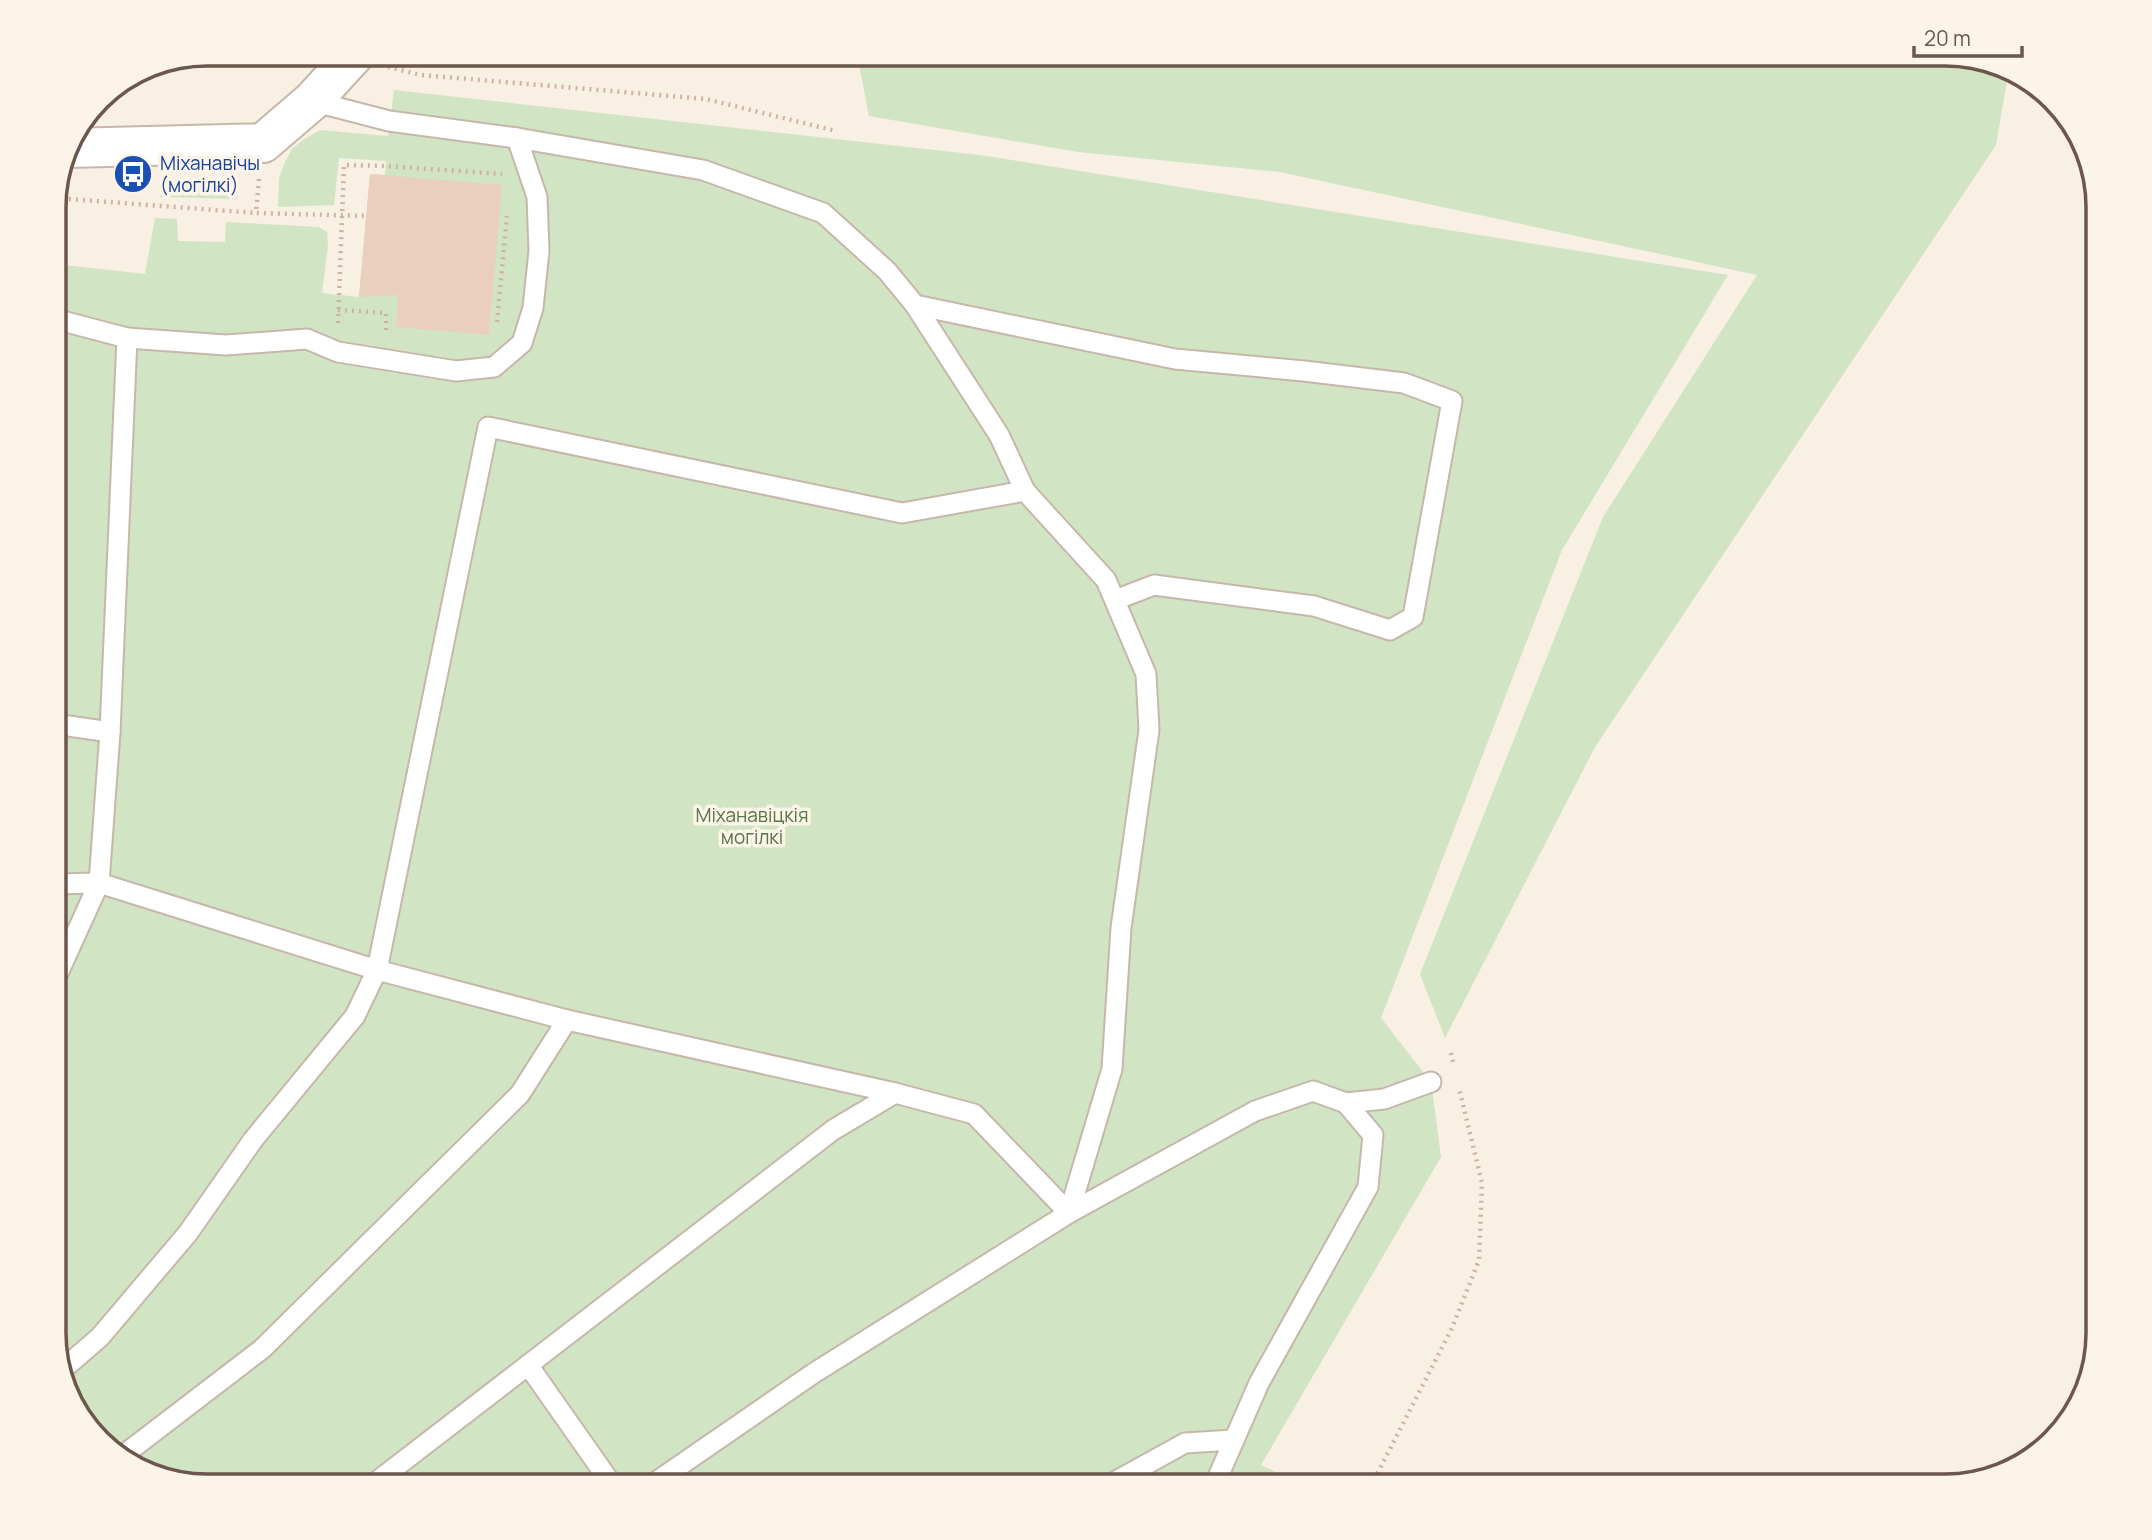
<svg xmlns="http://www.w3.org/2000/svg" width="2152" height="1540" font-family="Manrope,sans-serif">
  <style>
    .green { fill: #d1e4c4 }
    .building { fill: #eacfbe }
    .lines { fill: none; stroke-linecap: round; stroke-linejoin: round }
    .service-casing { stroke: #c7b7ab; stroke-width: 23 }
    .minor-casing { stroke: #c7b7ab; stroke-width: 42 }
    .path { stroke: #ceb2a2; stroke-width: 4.5; stroke-dasharray: 2 5; stroke-linecap: butt }
    .service { stroke: #fff; stroke-width: 19 }
    .minor { stroke: #fff; stroke-width: 38 }
    .labels { text-anchor: middle; dominant-baseline: central; stroke-width: 7; stroke-linejoin: round; paint-order: stroke }
    .transit-label { font-size: 19px; fill: #164399; stroke: #fcf4e8; text-anchor: start }
    .park-label { font-size: 19px; fill: #577749; stroke: #fcf4e8 }
    .rim { fill: none; stroke: #6d574c; stroke-width: 3.5 }
  </style>
  <rect width="100%" height="100%" fill="#f8f0e3"/>
  <!-- green -->
  <g class="green">
    <polygon points="857,54 1945,54 2008,75 1996,145 1595,747 1445,1038 1420,974 1603,517 1757,275 1280,172 1078,152 869,116"/>
    <polygon points="394,90 980,155 1728,275 1562,550 1381,1018 1431,1082 1441,1157 1261,1465 1280,1474 1277,1486 207,1486 114,1454 75,1409 55,1342 55,264 145,274 155,218 177,219 178,241 225,242 226,222 319,227 327,232 328,246 322,293 359,297 370,174 385,175 386,161 339,158 334,205 278,207 279,178 285,162 292,149 304,139 320,130 388,136"/>
    <polygon points="174,181 239,184 236,199 160,197"/>
  </g>
  <!-- building -->
  <polygon class="building" points="370,174 502,185 489,335 396,327 398,295 359,297"/>
  <g class="lines">
    <!-- service casing -->
    <g class="service-casing">
      <g id="service">
        <polyline points="312,101 389,121 517,138 703,170 823,213 887,271 915,305 999,435 1025,491 1106,580 1146,674 1149,730 1121,928 1112,1069 1069,1213"/>
        <polyline points="915,305 1175,359 1304,371 1404,383 1452,401 1413,617 1390,630 1314,606 1154,585 1115,600"/>
        <polyline points="127,338 226,345 307,339 338,352 456,371 494,367 522,343 533,308 539,251 537,197 517,138"/>
        <polyline points="55,724 110,732"/>
        <polyline points="55,884 99,883 377,970 567,1020 895,1093 974,1114 1069,1213"/>
        <polyline points="55,980 99,883 110,732 127,338 55,319"/>
        <polyline points="1346,1103 1384,1099 1431,1082"/>
        <polyline points="528,1365 613,1486"/>
        <polyline points="63,1369 100,1337 188,1233 253,1140 355,1016 377,970 488,427 902,513 1025,491"/>
        <polyline points="121,1457 262,1349 520,1094 567,1020"/>
        <polyline points="371,1486 833,1130 895,1093"/>
        <polyline points="650,1486 814,1373 1069,1213 1255,1111 1313,1091 1346,1103 1373,1135 1368,1187 1259,1383 1214,1486"/>
        <polyline points="1107,1486 1185,1443 1233,1440"/>
      </g>
    </g>
    <!-- minor casing -->
    <g class="minor-casing">
      <polyline id="minor" points="68,148 263,143 312,101 355,54"/>
    </g>
    <!-- path -->
    <g class="path">
      <polyline points="388,67 421,75 706,99 836,131"/>
      <polyline points="259,179 256,213 367,216"/>
      <polyline points="55,198 256,213"/>
      <polyline points="338,310 386,313 386,331"/>
      <polyline points="497,322 507,216"/>
      <polyline points="338,323 344,165 386,166 502,174"/>
      <polyline points="1451,1053 1454,1066"/>
      <polyline points="1371,1486 1452,1328 1479,1260 1482,1183 1459,1088"/>
    </g>
    <!-- service -->
    <use href="#service" class="service"/>
    <!-- minor -->
    <use href="#minor" class="minor"/>
  </g>
  <!-- icons -->
  <defs>
    <g id="bus-disc" transform="scale(2.0125)"><circle r="9.5" fill="#1a4fb4" stroke="#fcf4e8"/><path d="M-5-6H5V4H4V6H2V4H-2V6H-4V4H-5ZM-3.5-4V0h7V-4ZM-3.5 1.2v1.5H-2V1.2ZM2 1.2v1.5H3.5V1.2Z" fill="#fff"/></g>
  </defs>
  <g fill-rule="evenodd">
    <use href="#bus-disc" x="133" y="174"/>
  </g>
  <g class="labels">
    <!-- transit labels -->
    <g class="transit-label">
      <text x="160" y="163">Міханавічы<tspan x="160" dy="22">(могілкі)</tspan></text>
    </g>
    <!-- park labels -->
    <g class="park-label">
      <text x="752" y="815">Міханавіцкія<tspan x="752" dy="22">могілкі</tspan></text>
    </g>
  </g>
  <!-- crop -->
  <path d="M0 0H2152V1540H0ZM207 66H1945A141 141 0 0 1 2086 207V1333A141 141 0 0 1 1945 1474H207A141 141 0 0 1 66 1333V207A141 141 0 0 1 207 66Z" fill="#fcf4e8" fill-rule="evenodd"/>
  <path class="rim" d="M207 66H1945A141 141 0 0 1 2086 207V1333A141 141 0 0 1 1945 1474H207A141 141 0 0 1 66 1333V207A141 141 0 0 1 207 66Z"/>
  <!-- scale -->
  <path d="M1914 46v10h108v-10" fill="none" stroke="#6d574c" stroke-width="3.5"/>
  <text x="1924" y="46" font-size="21" fill="#6d574c" stroke="#fcf4e8" stroke-width="5" paint-order="stroke">20 m</text>
</svg>
